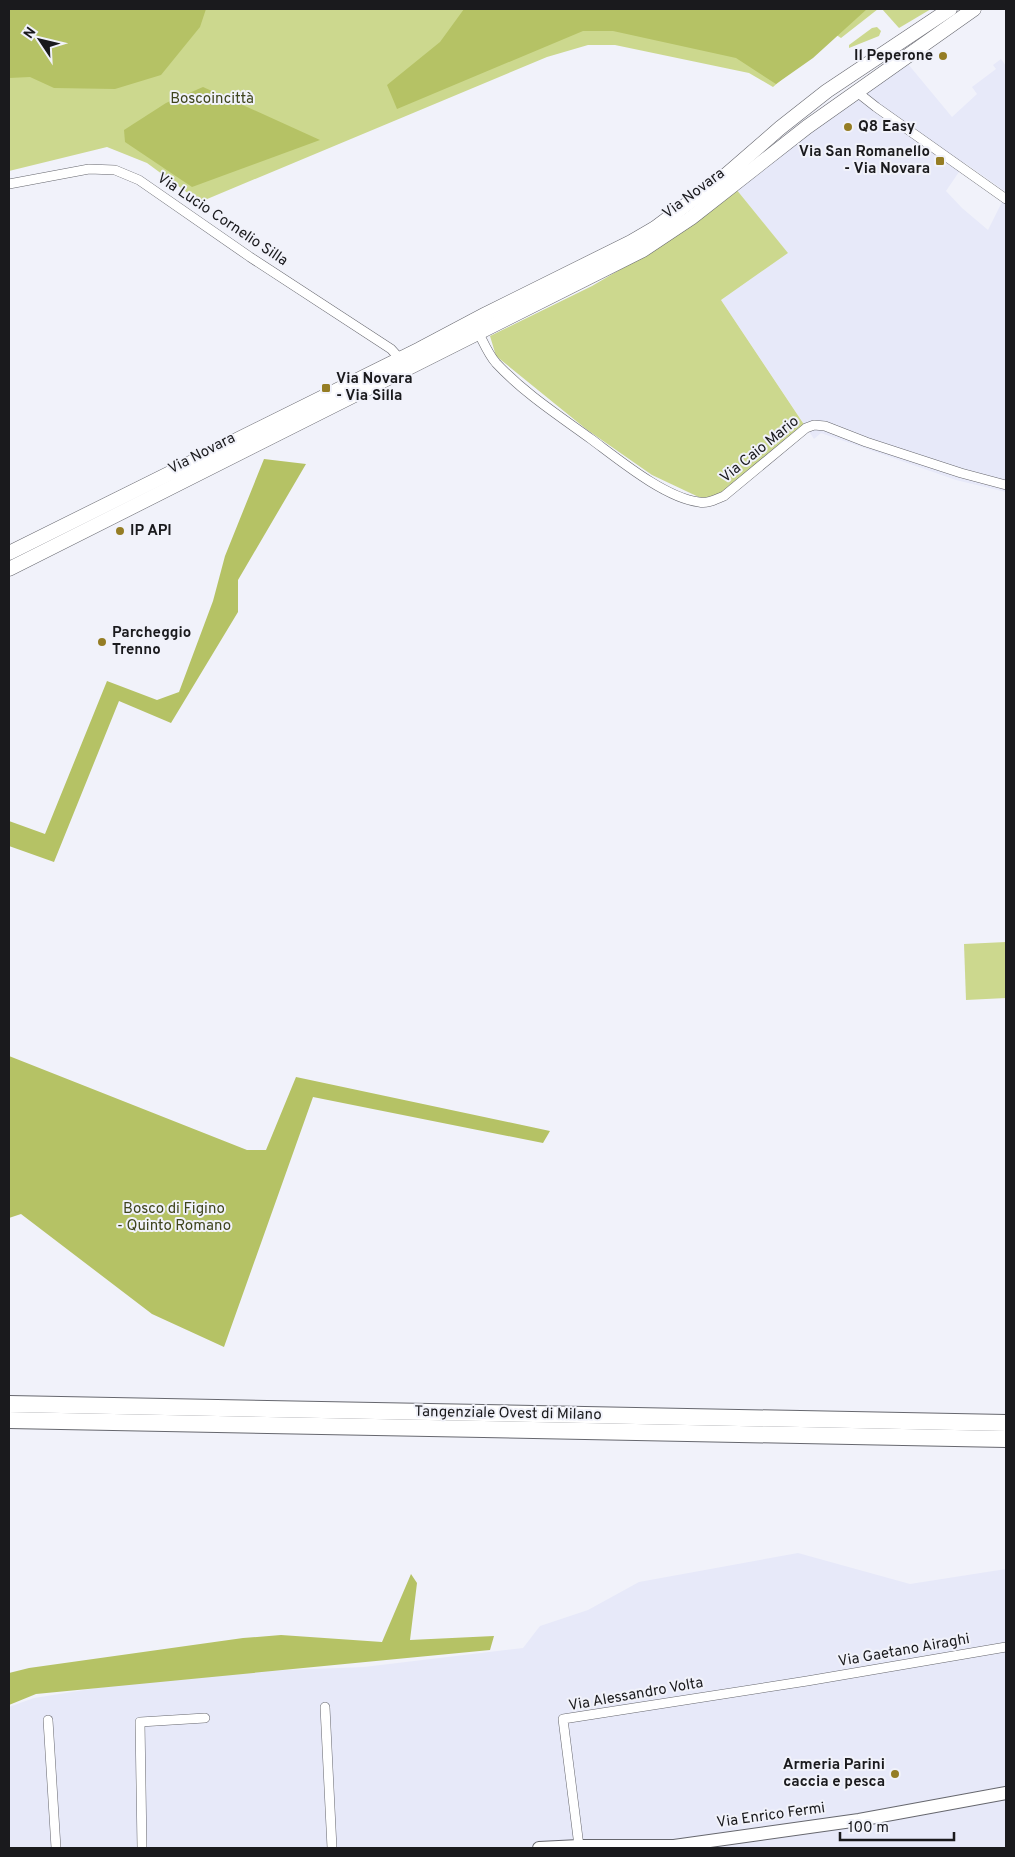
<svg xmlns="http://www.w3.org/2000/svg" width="1015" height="1857" font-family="Overpass,sans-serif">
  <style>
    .built { fill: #e7e9f9 }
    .green { fill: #ccd88e }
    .forest { fill: #b5c265 }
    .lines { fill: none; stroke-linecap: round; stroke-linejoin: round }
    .street-casing { stroke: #66676e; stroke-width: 10 }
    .secondary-casing { stroke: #66676e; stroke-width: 14 }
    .primary-casing { stroke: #66676e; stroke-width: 15 }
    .highway-casing { stroke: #66676e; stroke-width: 18 }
    .street { stroke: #fff; stroke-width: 9 }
    .secondary { stroke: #fff; stroke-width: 12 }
    .primary { stroke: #fff; stroke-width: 14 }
    .highway { stroke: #fff; stroke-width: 16 }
    .poi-dot { fill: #957d24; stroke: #f1f2fa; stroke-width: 2 }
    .labels { text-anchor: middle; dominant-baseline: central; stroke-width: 4; stroke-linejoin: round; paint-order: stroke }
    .poi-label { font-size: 15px; font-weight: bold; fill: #1a1a1d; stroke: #f1f2fa; text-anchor: start }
    .park-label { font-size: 15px; fill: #3e441c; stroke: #f1f2fa }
    .street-label { font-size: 15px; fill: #1a1a1d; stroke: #f1f2fa }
  </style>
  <rect width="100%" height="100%" fill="#f1f2fa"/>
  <!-- built -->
  <g class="built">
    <polygon points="1001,59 1006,66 1006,192 965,163 946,191 962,208 988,230 1006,194 1006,492 956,480 821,433 814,439 721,300 788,253 736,189 813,130 908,64 952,117 977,94 972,87 996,69 993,65"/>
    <polygon points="798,1553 910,1584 1006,1569 1006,1848 9,1848 9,1707 34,1698 185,1674 364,1667 523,1648 540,1626 588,1610 639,1582"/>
  </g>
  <!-- green -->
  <g class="green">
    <polygon points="9,9 878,9 841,38 816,22 797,66 773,87 749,73 615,45 588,45 547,57 200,202 147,163 107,147 9,171"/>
    <polygon points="882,9 931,9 899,28"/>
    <polygon points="877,27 881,31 879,36 849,48 849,45 872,28"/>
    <polygon points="736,189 788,253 721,300 805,426 719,495 705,500 652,475 586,429 496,356 490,336 592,286 657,248"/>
    <polygon points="1006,942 1006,998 966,1000 964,944"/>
  </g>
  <!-- forest -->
  <g class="forest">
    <polygon points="9,9 206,9 200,27 161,75 115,89 54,88 30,77 9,78"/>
    <polygon points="464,9 867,9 813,58 776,84 736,58 613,31 583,31 397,109 387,85 440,42"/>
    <polygon points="203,87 320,140 192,187 125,142 124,130 166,103"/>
    <polygon points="264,459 306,464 238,580 238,612 171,723 119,701 54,862 9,846 9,821 45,834 107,681 157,700 179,692 213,601 225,556"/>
    <polygon points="9,1056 247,1150 266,1150 296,1077 550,1131 543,1143 313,1097 224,1347 152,1314 21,1214 9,1218"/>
    <polygon points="411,1574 417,1583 410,1640 494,1636 490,1650 36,1694 9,1705 9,1673 29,1668 243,1638 281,1635 382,1642"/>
  </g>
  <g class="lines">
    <!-- street casing -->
    <g class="street-casing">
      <g id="street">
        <polyline points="857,92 876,107 1006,199"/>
        <polyline points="9,184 89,169 115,170 139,180 250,257 391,349 402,361"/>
        <path d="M 477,330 C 483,341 488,354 496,363 C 524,393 558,415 591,439 C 618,459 665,498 699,502 C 708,504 716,499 724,496 L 806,428 L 814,425 L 825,426 L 866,442 L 961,473 L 1006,485"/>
        <polyline points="325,1707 332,1848"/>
        <polyline points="48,1720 56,1848"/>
        <polyline points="579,1846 563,1719 807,1681 1006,1647"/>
        <polyline points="142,1848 140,1722 205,1718"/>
      </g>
    </g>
    <!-- secondary casing -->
    <g class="secondary-casing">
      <polyline id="secondary" points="539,1848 579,1846 674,1846 859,1820 1006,1793"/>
    </g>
    <!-- primary casing -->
    <g class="primary-casing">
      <g id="primary">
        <polyline points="9,553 420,349 486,314 631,242 655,228 726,175 780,128 827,91 950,9"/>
        <polyline points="9,569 643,250 691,218 807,127 974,9"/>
      </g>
    </g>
    <!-- highway casing -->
    <g class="highway-casing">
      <g id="highway">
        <polyline points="9,1404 1006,1423"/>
        <polyline points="9,1420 1006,1439"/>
      </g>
    </g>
    <!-- street -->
    <use href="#street" class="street"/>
    <!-- secondary -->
    <use href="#secondary" class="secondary"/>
    <!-- primary -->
    <use href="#primary" class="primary"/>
    <!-- highway -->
    <use href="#highway" class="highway"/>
  </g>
  <!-- markers -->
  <g class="poi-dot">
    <circle cx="943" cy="56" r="5"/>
    <circle cx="848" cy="127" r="5"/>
    <rect x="935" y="156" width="10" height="10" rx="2.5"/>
    <rect x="321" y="383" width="10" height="10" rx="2.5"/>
    <circle cx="120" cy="531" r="5"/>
    <circle cx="102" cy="642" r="5"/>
    <circle cx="895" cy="1774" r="5"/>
  </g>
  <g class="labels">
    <!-- poi labels -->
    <g class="poi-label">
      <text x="933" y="56" text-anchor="end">Il Peperone</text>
      <text x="858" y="127">Q8 Easy</text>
      <text x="930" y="152" text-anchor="end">Via San Romanello<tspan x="930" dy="17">- Via Novara</tspan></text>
      <text x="336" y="379">Via Novara<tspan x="336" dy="17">- Via Silla</tspan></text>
      <text x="130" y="531">IP API</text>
      <text x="112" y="633">Parcheggio<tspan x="112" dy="17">Trenno</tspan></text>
      <text x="885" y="1765" text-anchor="end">Armeria Parini<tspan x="885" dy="17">caccia e pesca</tspan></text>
    </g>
    <!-- park labels -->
    <g class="park-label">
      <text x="212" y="99">Boscoincittà</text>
      <text x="174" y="1209">Bosco di Figino<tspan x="174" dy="17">- Quinto Romano</tspan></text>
    </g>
    <!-- street labels -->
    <g class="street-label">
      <text transform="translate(694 194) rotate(-37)">Via Novara</text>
      <text transform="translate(222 220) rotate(34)">Via Lucio Cornelio Silla</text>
      <text transform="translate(760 450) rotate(-39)">Via Caio Mario</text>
      <text transform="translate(202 454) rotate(-27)">Via Novara</text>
      <text transform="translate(508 1414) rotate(1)">Tangenziale Ovest di Milano</text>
      <text transform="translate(904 1651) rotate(-10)">Via Gaetano Airaghi</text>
      <text transform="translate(636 1695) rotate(-10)">Via Alessandro Volta</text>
      <text transform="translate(771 1816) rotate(-8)">Via Enrico Fermi</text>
    </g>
  </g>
  <!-- border -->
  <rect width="1015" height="1857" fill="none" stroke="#1a1a1d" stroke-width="20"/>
  <!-- north arrow -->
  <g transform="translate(40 40) rotate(305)" stroke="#f1f2fa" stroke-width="4" paint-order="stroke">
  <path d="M0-4L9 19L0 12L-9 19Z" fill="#1a1a1d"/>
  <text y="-8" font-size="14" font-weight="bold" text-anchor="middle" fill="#1a1a1d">N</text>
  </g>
  <!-- scale -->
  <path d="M840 1832v8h114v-8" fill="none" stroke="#1a1a1d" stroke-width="2.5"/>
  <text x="848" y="1832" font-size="15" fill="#1a1a1d" stroke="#f1f2fa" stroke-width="4" paint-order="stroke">100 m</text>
</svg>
